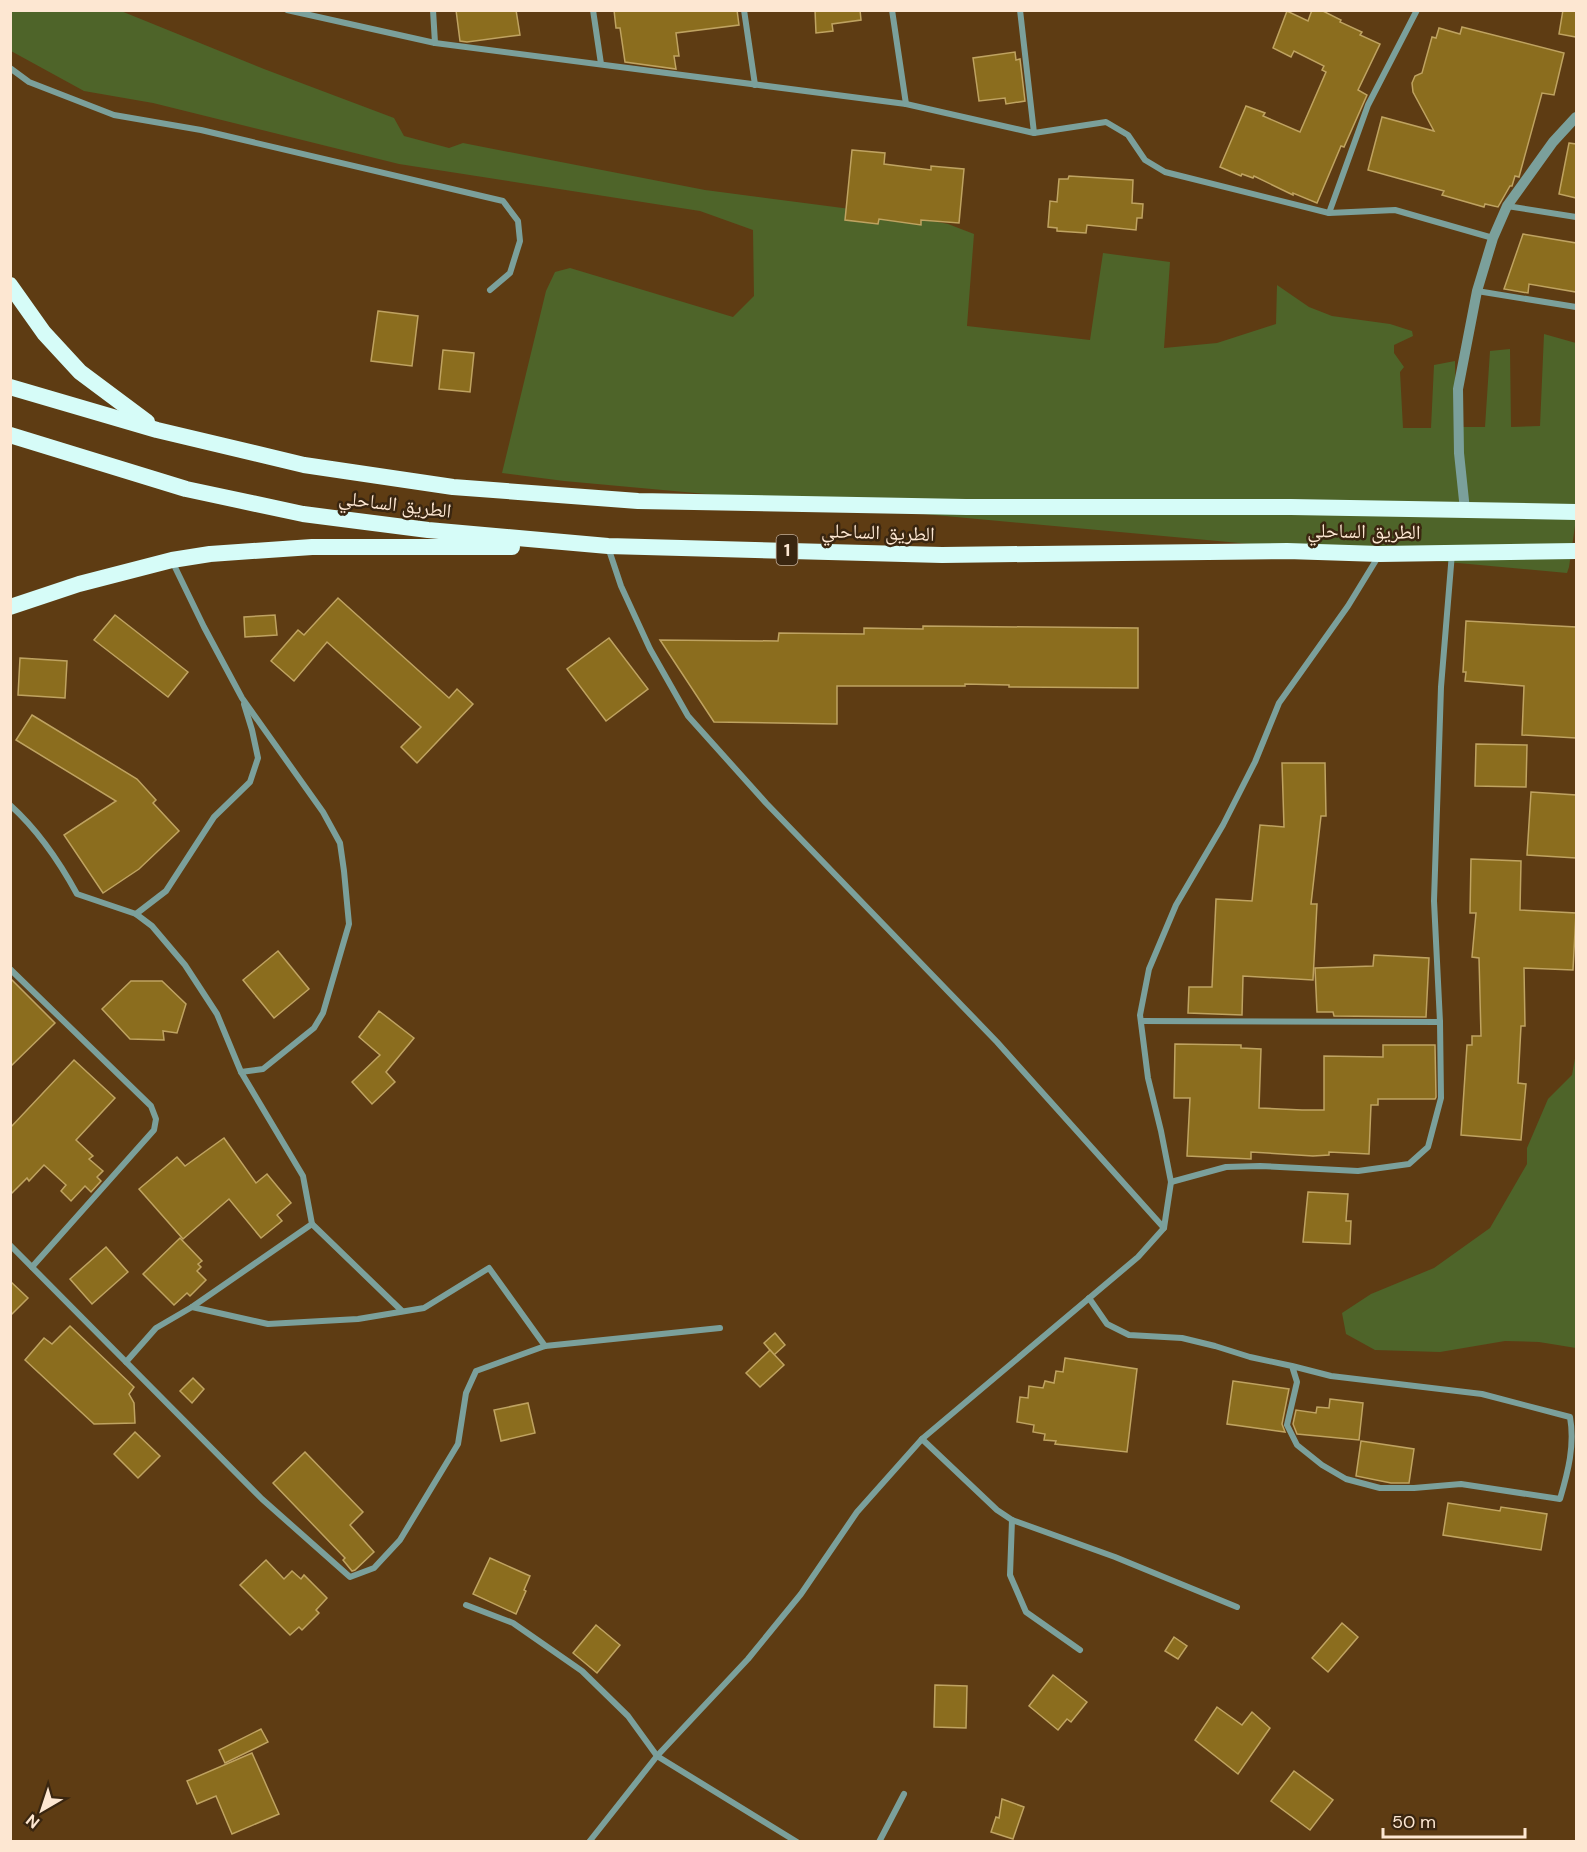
<svg xmlns="http://www.w3.org/2000/svg" width="1587" height="1852" font-family="'DM Sans','Noto Naskh Arabic',sans-serif">
  <style>
    .green { fill: #4e6429 }
    .building { fill: #8b6d1e; stroke: #bfa361; stroke-width: 1.5 }
    .lines { fill: none; stroke-linecap: round; stroke-linejoin: round }
    .minor { stroke: #7ba09b; stroke-width: 6 }
    .tertiary { stroke: #7ba09b; stroke-width: 10 }
    .trunk { stroke: #d6fcf8; stroke-width: 16 }
    .labels { text-anchor: middle; dominant-baseline: central; stroke-width: 5; stroke-linejoin: round; paint-order: stroke }
    .shield { fill: #3a2610; stroke: #c2ad98; stroke-width: 1.5 }
    .shield-label { font-size: 18px; font-weight: bold; fill: #fde7d2 }
    .street-label { font-size: 20px; fill: #fde7d2; stroke: #3a2610 }
  </style>
  <rect width="100%" height="100%" fill="#5e3c13"/>
  <!-- green -->
  <g class="green">
    <polygon points="11,11 121,11 264,69 394,118 404,136 449,148 463,143 705,190 912,217 948,224 974,234 967,326 1090,340 1103,253 1170,262 1164,348 1217,343 1276,324 1277,285 1309,307 1332,316 1390,324 1412,331 1413,336 1394,345 1394,353 1404,367 1400,372 1403,428 1431,428 1434,365 1455,361 1456,427 1485,427 1490,351 1510,349 1511,427 1540,426 1544,334 1576,343 1576,519 1569,567 1567,573 564,481 502,473 546,291 555,272 570,268 733,317 754,296 753,230 700,211 399,164 153,103 84,91 11,51"/>
    <polygon points="1576,1053 1576,1348 1539,1342 1505,1341 1440,1352 1375,1350 1346,1334 1342,1313 1371,1294 1434,1268 1490,1228 1527,1164 1527,1148 1548,1099 1572,1075"/>
  </g>
  <!-- building -->
  <g class="building">
    <polygon points="456,10 516,10 520,35 467,42 460,41"/>
    <polygon points="614,10 737,10 739,25 676,33 679,56 674,56 676,69 625,62 620,28 616,28"/>
    <polygon points="815,10 860,10 861,20 832,24 833,31 816,33"/>
    <polygon points="1312,10 1321,10 1341,20 1340,22 1362,32 1360,35 1380,44 1358,90 1367,95 1344,147 1341,146 1317,203 1293,193 1293,195 1254,176 1253,178 1242,174 1241,176 1220,167 1246,106 1265,113 1263,116 1300,132 1326,72 1322,70 1324,66 1294,51 1291,57 1273,48 1287,11 1308,21"/>
    <polygon points="1563,10 1576,10 1576,37 1559,34"/>
    <polygon points="1462,27 1564,53 1554,95 1542,93 1519,177 1515,176 1512,186 1510,186 1498,207 1485,204 1484,207 1442,195 1444,191 1368,170 1382,117 1434,131 1413,92 1412,83 1415,76 1422,73 1432,37 1436,38 1439,28 1460,34"/>
    <polygon points="1015,52 1016,60 1020,59 1025,101 1006,104 1005,98 979,101 973,58"/>
    <polygon points="1569,143 1576,144 1576,198 1559,194"/>
    <polygon points="852,150 885,153 884,164 931,170 931,166 964,169 959,223 921,220 921,225 879,219 878,224 845,220"/>
    <polygon points="1069,176 1133,180 1132,203 1143,204 1142,218 1137,218 1136,230 1087,225 1086,233 1057,231 1057,228 1048,227 1050,201 1057,202 1059,179 1068,179"/>
    <polygon points="1523,234 1576,243 1576,292 1529,284 1528,293 1504,289"/>
    <polygon points="378,311 418,316 412,366 371,361"/>
    <polygon points="443,350 474,353 470,392 439,389"/>
    <polygon points="338,598 449,698 457,689 473,704 417,763 401,747 421,727 327,642 294,681 271,661 298,630 304,635"/>
    <polygon points="115,615 188,672 168,697 94,640"/>
    <polygon points="275,615 277,635 245,637 244,617"/>
    <polygon points="1466,621 1576,627 1576,738 1522,735 1524,686 1465,681 1466,672 1463,672"/>
    <polygon points="923,626 1138,628 1138,688 1009,687 1009,685 965,684 965,686 837,686 837,724 714,722 660,640 778,641 779,633 864,634 864,628 923,629"/>
    <polygon points="609,638 648,689 606,721 567,669"/>
    <polygon points="20,658 67,661 65,698 18,695"/>
    <polygon points="32,715 137,779 156,800 153,803 179,831 139,869 103,893 64,835 116,801 16,740"/>
    <polygon points="1476,744 1527,745 1526,787 1475,786"/>
    <polygon points="1282,763 1325,763 1326,816 1321,816 1311,904 1317,904 1313,980 1243,976 1242,1015 1188,1013 1189,987 1212,987 1216,899 1252,901 1260,825 1284,827"/>
    <polygon points="1531,792 1576,795 1576,858 1527,855"/>
    <polygon points="1471,859 1521,861 1520,910 1576,913 1573,970 1524,968 1525,1026 1521,1026 1518,1083 1526,1084 1521,1140 1461,1135 1467,1045 1472,1045 1472,1036 1481,1036 1479,958 1472,957 1476,913 1470,913"/>
    <polygon points="278,951 309,989 274,1018 243,980"/>
    <polygon points="1374,955 1429,958 1426,1017 1334,1016 1333,1012 1317,1012 1315,968 1373,966"/>
    <polygon points="10,978 55,1023 10,1067"/>
    <polygon points="131,981 162,981 186,1004 177,1033 163,1031 164,1040 130,1039 102,1009"/>
    <polygon points="379,1011 414,1038 386,1072 395,1082 372,1104 352,1082 380,1055 359,1037"/>
    <polygon points="1175,1044 1241,1045 1241,1048 1261,1049 1259,1108 1302,1110 1324,1110 1324,1056 1383,1057 1383,1045 1435,1045 1436,1097 1435,1099 1378,1099 1378,1105 1371,1105 1369,1154 1329,1152 1329,1155 1313,1156 1251,1152 1251,1159 1187,1156 1190,1098 1174,1098"/>
    <polygon points="74,1060 115,1098 76,1140 93,1156 89,1159 103,1171 97,1177 101,1181 91,1192 85,1186 71,1201 61,1191 66,1185 44,1165 29,1181 27,1178 10,1195 10,1128"/>
    <polygon points="224,1138 256,1183 267,1174 291,1203 277,1215 282,1221 261,1238 229,1199 183,1239 139,1189 177,1157 185,1166"/>
    <polygon points="1308,1192 1348,1194 1346,1221 1351,1221 1350,1244 1303,1242"/>
    <polygon points="180,1238 202,1261 198,1264 201,1267 197,1271 206,1280 190,1296 187,1293 174,1305 143,1274"/>
    <polygon points="106,1247 128,1272 92,1304 70,1279"/>
    <polygon points="10,1281 28,1298 10,1316"/>
    <polygon points="70,1326 134,1387 129,1394 134,1403 135,1423 94,1424 25,1360 44,1338 52,1344"/>
    <polygon points="775,1333 785,1345 774,1355 764,1343"/>
    <polygon points="770,1350 784,1365 760,1387 746,1373"/>
    <polygon points="1065,1358 1137,1369 1127,1452 1055,1444 1056,1441 1044,1440 1045,1434 1033,1432 1034,1425 1017,1422 1020,1397 1028,1398 1029,1386 1043,1388 1045,1381 1054,1383 1056,1371 1063,1372"/>
    <polygon points="193,1378 204,1389 192,1403 180,1391"/>
    <polygon points="1233,1381 1289,1389 1282,1424 1285,1432 1227,1424"/>
    <polygon points="1330,1399 1363,1403 1359,1440 1297,1434 1293,1424 1296,1410 1316,1413 1317,1407 1329,1408"/>
    <polygon points="528,1403 535,1433 501,1441 494,1410"/>
    <polygon points="135,1432 160,1456 138,1478 114,1454"/>
    <polygon points="1361,1441 1414,1449 1409,1483 1391,1483 1356,1476"/>
    <polygon points="305,1452 363,1512 350,1525 374,1552 355,1570 352,1571 343,1560 345,1558 273,1483"/>
    <polygon points="1448,1503 1500,1511 1501,1507 1547,1514 1541,1550 1443,1535"/>
    <polygon points="490,1558 530,1576 524,1590 526,1591 516,1614 473,1594"/>
    <polygon points="266,1560 284,1579 292,1571 301,1579 304,1575 327,1598 316,1610 319,1613 302,1630 299,1627 290,1635 240,1585"/>
    <polygon points="1342,1623 1358,1637 1328,1672 1312,1658"/>
    <polygon points="596,1625 620,1645 597,1673 573,1653"/>
    <polygon points="1174,1637 1187,1646 1178,1659 1165,1651"/>
    <polygon points="1053,1675 1087,1702 1071,1722 1067,1719 1058,1730 1029,1706"/>
    <polygon points="935,1685 967,1686 966,1728 934,1727"/>
    <polygon points="1217,1707 1242,1725 1252,1712 1270,1728 1238,1774 1195,1740"/>
    <polygon points="261,1729 268,1742 225,1763 219,1750"/>
    <polygon points="252,1753 279,1814 232,1834 216,1796 197,1804 187,1781"/>
    <polygon points="1294,1771 1333,1800 1310,1830 1271,1801"/>
    <polygon points="1002,1799 1024,1807 1013,1839 991,1832 996,1817 999,1818"/>
  </g>
  <g class="lines">
    <!-- minor -->
    <g class="minor">
      <polyline points="287,10 435,43 906,104 1034,133 1106,122 1128,135 1145,160 1165,172 1329,213 1395,210 1493,238"/>
      <polyline points="433,10 435,43"/>
      <polyline points="593,10 601,64"/>
      <polyline points="744,10 755,85"/>
      <polyline points="892,10 906,104"/>
      <polyline points="1020,10 1034,133"/>
      <polyline points="10,68 29,82 114,115 201,130 503,201 518,221 520,241 510,273 490,290"/>
      <polyline points="1507,206 1576,217"/>
      <polyline points="1329,213 1368,105 1417,10"/>
      <polyline points="1477,291 1576,307"/>
      <polyline points="608,547 621,586 650,649 688,716 766,803 997,1042 1164,1228"/>
      <polyline points="172,561 204,627 242,698 323,812 340,843 344,871 349,924 323,1013 314,1028 263,1069 241,1072"/>
      <path d="M 10,805 C 39,831 59,861 77,894 L 136,914 L 152,926 L 185,965 L 217,1014 L 241,1072 L 303,1176 L 312,1224 L 192,1307"/>
      <polyline points="136,914 166,891 214,817 250,782 258,758 252,730 244,704"/>
      <polyline points="10,969 151,1106 156,1119 154,1130 32,1267"/>
      <polyline points="1141,1021 1440,1022"/>
      <polyline points="1171,1182 1226,1167 1260,1166 1358,1171 1409,1164 1428,1147 1441,1098 1440,1022 1434,901 1441,687 1452,553"/>
      <polyline points="312,1224 402,1311"/>
      <polyline points="10,1245 262,1499 350,1577 374,1568 400,1540 458,1444 466,1393 476,1371 545,1346 720,1328"/>
      <path d="M 1089,1298 L 1107,1324 L 1129,1335 L 1182,1338 L 1215,1346 L 1250,1357 L 1292,1366 L 1297,1382 L 1287,1425 L 1297,1445 L 1322,1465 L 1346,1479 L 1380,1488 L 1414,1488 L 1461,1484 L 1560,1499 C 1568,1472 1575,1445 1570,1417 L 1482,1394 L 1331,1376 L 1292,1366"/>
      <polyline points="126,1362 156,1328 192,1307 268,1324 358,1319 424,1308 489,1268 545,1346"/>
      <polyline points="922,1439 997,1510 1012,1520 1115,1557 1237,1607"/>
      <polyline points="1012,1520 1010,1575 1026,1612 1080,1650"/>
      <polyline points="466,1605 513,1623 582,1671 628,1716 657,1756 797,1842"/>
      <polyline points="589,1842 657,1756 748,1659 801,1594 857,1512 922,1439 1138,1257 1164,1228 1171,1182 1161,1131 1148,1078 1140,1015 1149,969 1176,905 1223,825 1255,762 1279,703 1348,606 1378,557"/>
      <polyline points="879,1842 904,1794"/>
    </g>
    <!-- tertiary -->
    <polyline class="tertiary" points="1465,510 1459,453 1458,389 1477,291 1493,238 1507,206 1553,142 1576,117"/>
    <!-- trunk -->
    <g class="trunk">
      <polyline points="10,285 44,333 80,372 147,422"/>
      <polyline points="10,387 157,430 304,465 453,487 638,501 966,507 1291,507 1576,512"/>
      <polyline points="10,435 186,489 303,514 428,530 608,546 942,555 1287,551 1380,554 1576,551"/>
      <polyline points="10,607 79,584 172,560 210,554 312,547 512,547"/>
    </g>
  </g>
  <g class="labels">
    <!-- shield labels -->
    <rect class="shield" x="776.5" y="535" width="21" height="30" rx="4.5"/>
    <g class="shield-label">
      <text x="787" y="550">1</text>
    </g>
    <!-- street labels -->
    <g class="street-label">
      <text transform="translate(395 504) rotate(7)">الطريق الساحلي</text>
      <text transform="translate(1364 531) rotate(1)">الطريق الساحلي</text>
      <text transform="translate(878 532) rotate(2)">الطريق الساحلي</text>
    </g>
  </g>
  <!-- border -->
  <rect width="1587" height="1852" fill="none" stroke="#fde7d2" stroke-width="24"/>
  <!-- north arrow -->
  <g transform="translate(42 1810) rotate(219)" stroke="#3a2610" stroke-width="4.5" paint-order="stroke">
  <path d="M0-4.5L10 22L0 15L-10 22Z" fill="#fde7d2"/>
  <text y="-9" font-size="16" font-weight="bold" text-anchor="middle" fill="#fde7d2">N</text>
  </g>
  <!-- scale -->
  <path d="M1383 1828v9h142v-9" fill="none" stroke="#fde7d2" stroke-width="3"/>
  <text x="1392" y="1828" font-size="18" fill="#fde7d2" stroke="#3a2610" stroke-width="4.5" paint-order="stroke">50 m</text>
</svg>
